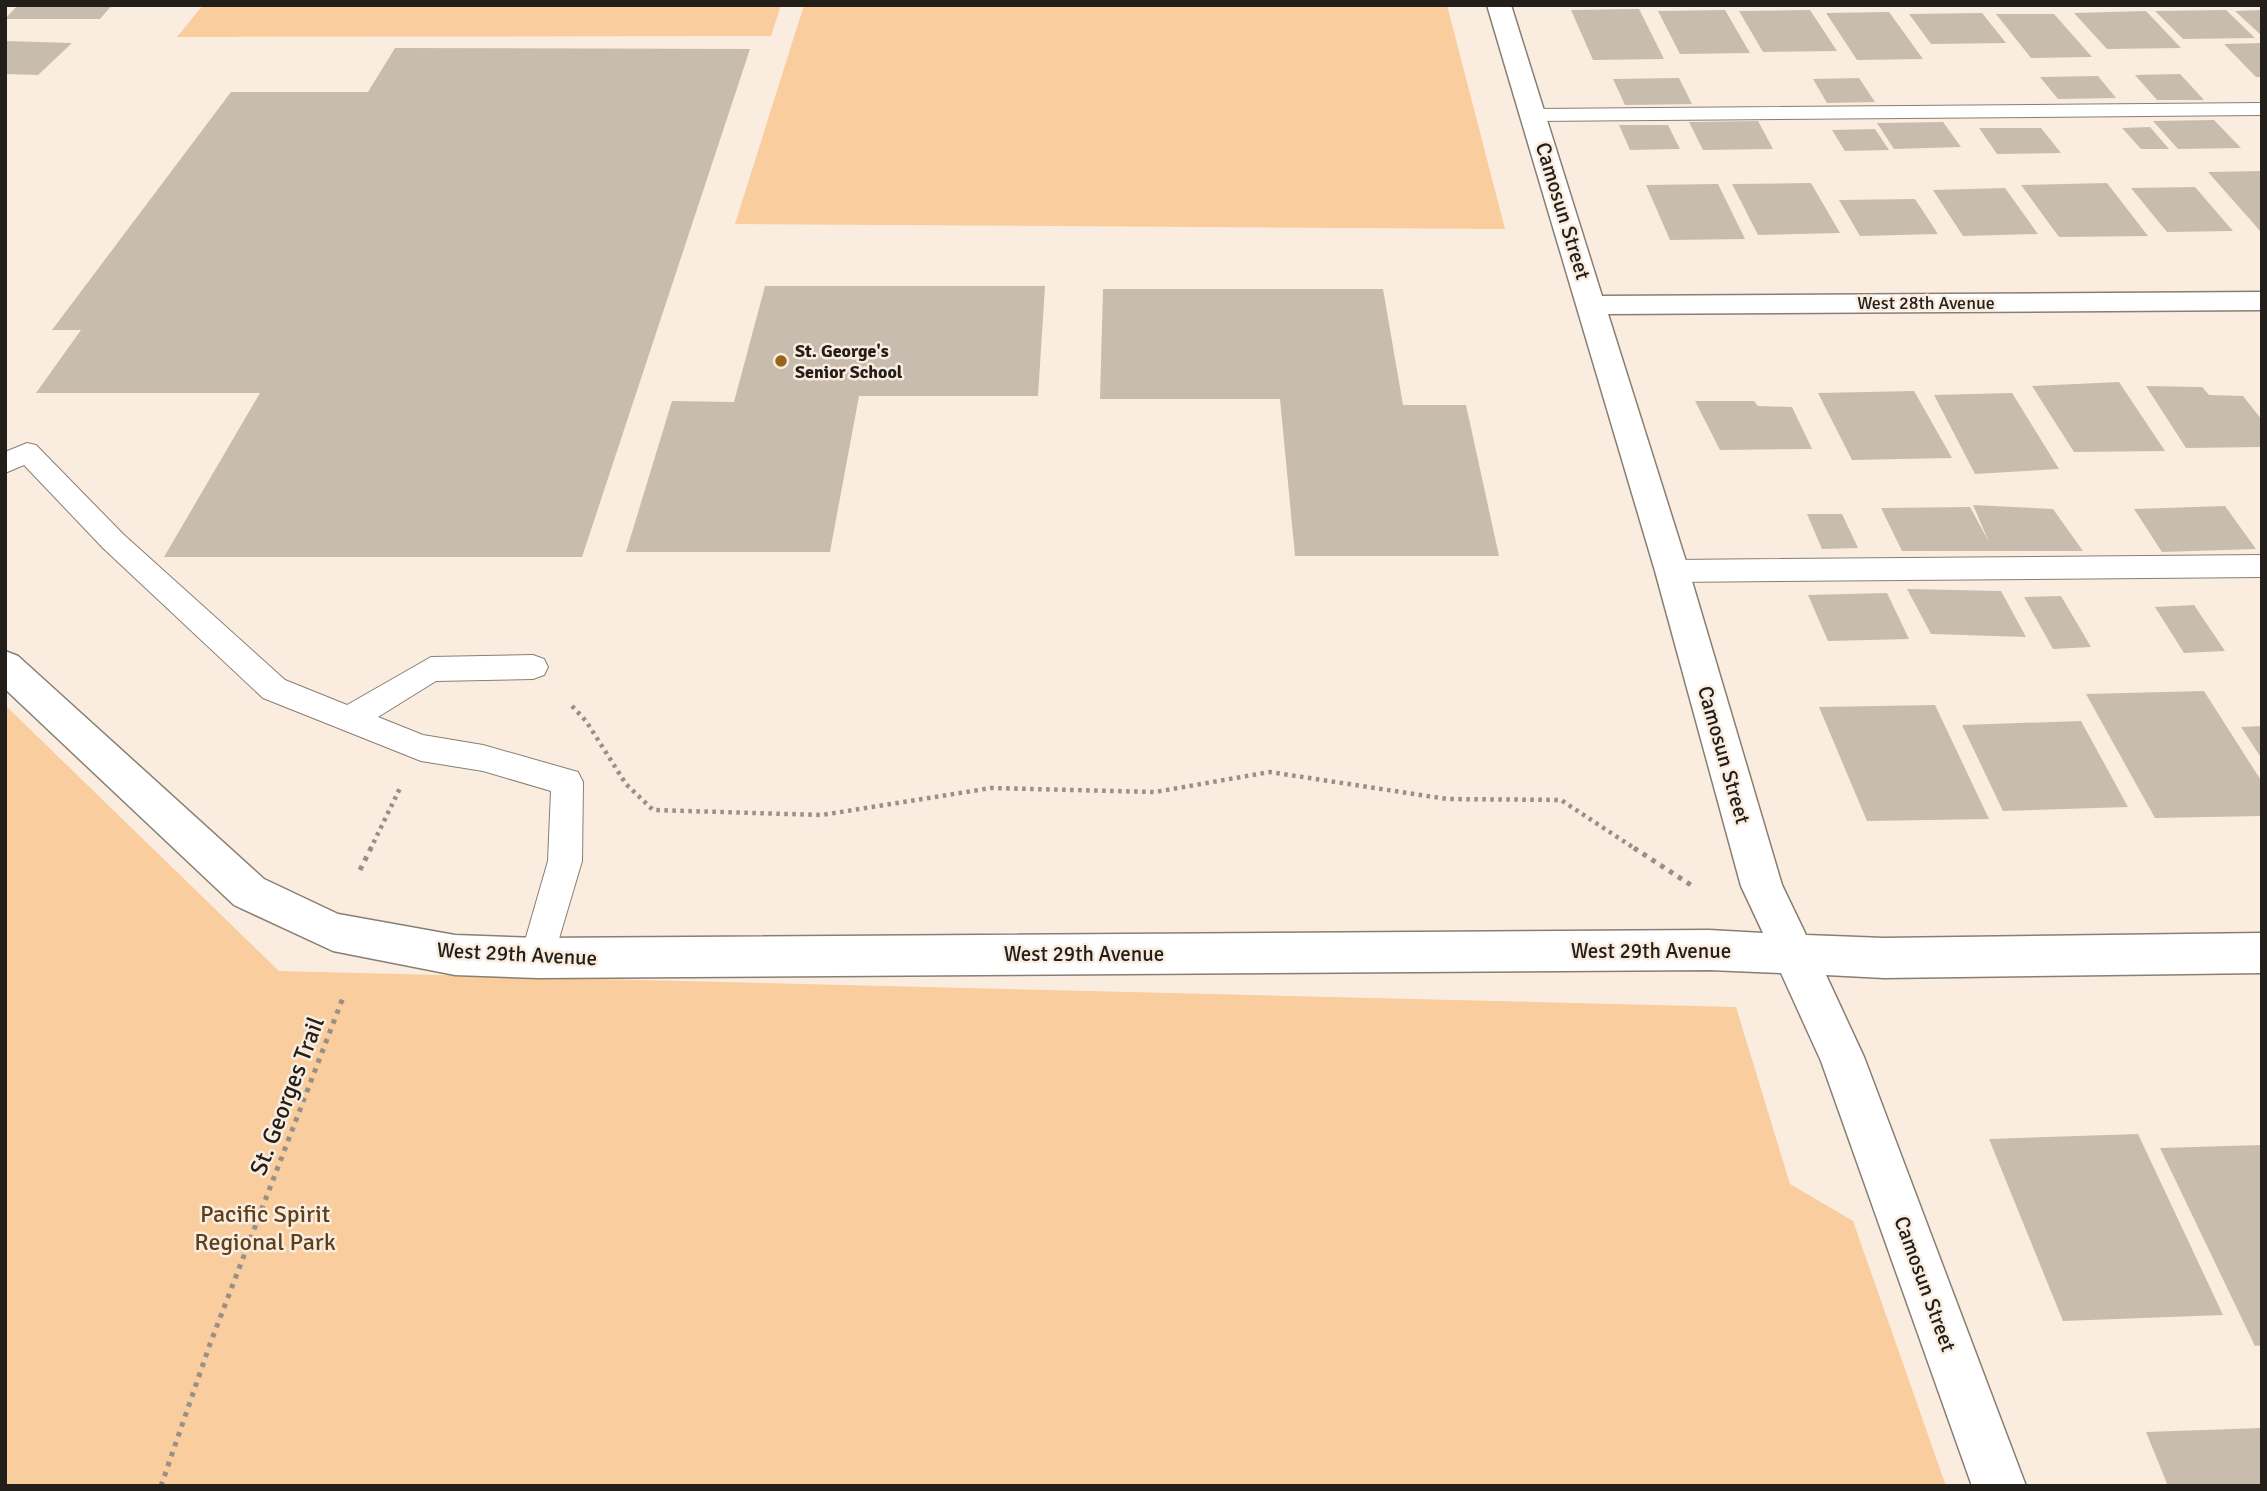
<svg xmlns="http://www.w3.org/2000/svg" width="2267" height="1491" font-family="Signika,sans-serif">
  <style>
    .green { fill: #f9cd9d }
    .building { fill: #c8bcaf }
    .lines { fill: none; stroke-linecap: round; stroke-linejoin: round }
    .service-casing { stroke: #897e72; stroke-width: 2 }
    .minor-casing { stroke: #897e72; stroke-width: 3 }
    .path-far1 { stroke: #988f86; stroke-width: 4.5; stroke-dasharray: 3.5 4.5; stroke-linecap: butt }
    .path { stroke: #988f86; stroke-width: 5; stroke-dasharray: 4.5 6; stroke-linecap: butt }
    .service { fill: #fff; fill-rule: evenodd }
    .minor { fill: #fff; fill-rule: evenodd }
    .poi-dot { fill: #99641b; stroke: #faede0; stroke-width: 2.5 }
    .labels { text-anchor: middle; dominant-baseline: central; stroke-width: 5; stroke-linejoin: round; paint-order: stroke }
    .far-street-label { font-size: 18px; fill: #221e19; stroke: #faede0 }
    .far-poi-label { font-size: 18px; font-weight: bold; fill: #221e19; stroke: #faede0; text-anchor: start }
    .street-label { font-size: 21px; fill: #221e19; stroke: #faede0 }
    .near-street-label { font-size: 24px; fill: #221e19; stroke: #faede0 }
    .near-park-label { font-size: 24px; fill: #5c401e; stroke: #faede0 }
  </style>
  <rect width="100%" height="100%" fill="#faede0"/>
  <!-- green -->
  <g class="green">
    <polygon points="203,5 781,5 771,36 177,37"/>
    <polygon points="804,5 1447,5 1505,229 735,224"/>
    <polygon points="5,705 279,971 1736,1007 1790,1184 1853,1221 1946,1486 5,1486"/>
  </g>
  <!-- building -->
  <g class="building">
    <polygon points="18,5 112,5 100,19 5,19"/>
    <polygon points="1639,9 1664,59 1593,60 1571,10"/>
    <polygon points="1725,10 1750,53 1680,54 1658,11"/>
    <polygon points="1810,10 1837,51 1763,52 1739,11"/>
    <polygon points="2226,10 2255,38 2183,39 2155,11"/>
    <polygon points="2262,10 2262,36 2235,11"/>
    <polygon points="2146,11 2181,48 2107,49 2074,13"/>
    <polygon points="1889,12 1923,59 1857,60 1826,13"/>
    <polygon points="1982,13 2006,43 1931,44 1909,14"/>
    <polygon points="1996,14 2054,14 2092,57 2031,58"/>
    <polygon points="5,41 72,43 38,75 5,74"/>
    <polygon points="2261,43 2262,77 2256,77 2224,44"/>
    <polygon points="395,48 750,49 582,557 164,557 260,393 36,393 81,330 52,330 231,92 368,92"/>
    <polygon points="2180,74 2204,100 2157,100 2135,75"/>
    <polygon points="2098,76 2116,98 2058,99 2040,77"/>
    <polygon points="1679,78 1692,104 1625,105 1613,79"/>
    <polygon points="1859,78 1875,102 1827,103 1813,79"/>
    <polygon points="2214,120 2241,148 2178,149 2153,121"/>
    <polygon points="1758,121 1773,149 1703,150 1689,122"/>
    <polygon points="1943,122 1961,147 1894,149 1877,123"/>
    <polygon points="1619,125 1668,125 1680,149 1630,150"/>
    <polygon points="2150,127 2169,149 2141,149 2122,128"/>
    <polygon points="1979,128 2041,128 2061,153 1997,154"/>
    <polygon points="1875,129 1889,150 1845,151 1832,130"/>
    <polygon points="2262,171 2262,233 2208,172"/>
    <polygon points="1811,183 1840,233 1758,235 1732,184"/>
    <polygon points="2107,183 2148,236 2059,237 2021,185"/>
    <polygon points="1718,184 1745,239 1670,240 1646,185"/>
    <polygon points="2195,187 2233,231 2167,232 2131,188"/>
    <polygon points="2005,188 2038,234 1963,236 1933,190"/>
    <polygon points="1915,199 1938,234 1860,236 1839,200"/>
    <polygon points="765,286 1045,286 1038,396 859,396 830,552 626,552 672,401 734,402"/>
    <polygon points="1103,289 1383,289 1403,405 1466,405 1499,556 1295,556 1280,399 1100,399"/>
    <polygon points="2119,382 2165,451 2074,452 2032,386"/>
    <polygon points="2146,386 2202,387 2209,395 2243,396 2262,420 2262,447 2186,448"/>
    <polygon points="1914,391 1952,458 1852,460 1818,393"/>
    <polygon points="2012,393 2059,469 1975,474 1934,395"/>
    <polygon points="1695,401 1754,401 1758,406 1792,407 1812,449 1720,450"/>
    <polygon points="1973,505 2053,509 2083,551 1902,551 1881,508 1970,507 1989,542"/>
    <polygon points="2225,506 2256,549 2162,552 2134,509"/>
    <polygon points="1807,514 1842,514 1858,548 1822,549"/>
    <polygon points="1907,589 2001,591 2026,637 1931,634"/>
    <polygon points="1887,593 1909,639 1828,641 1808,595"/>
    <polygon points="2061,596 2091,647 2053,649 2024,597"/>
    <polygon points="2194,605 2225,651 2184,653 2155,607"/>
    <polygon points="2204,691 2262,782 2262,816 2155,818 2086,694"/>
    <polygon points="1935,705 1989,819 1867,821 1819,707"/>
    <polygon points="2081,721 2128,807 2003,811 1962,725"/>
    <polygon points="2262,726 2262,759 2241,727"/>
    <polygon points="2138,1134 2223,1315 2063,1321 1989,1139"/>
    <polygon points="2262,1145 2262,1345 2255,1346 2160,1148"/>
    <polygon points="2262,1428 2262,1486 2168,1486 2146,1432"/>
  </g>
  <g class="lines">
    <!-- service casing -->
    <g class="service-casing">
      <g id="service">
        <polygon points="2262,103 2262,115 1534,121 1524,115 1534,109"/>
        <polygon points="27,443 36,445 123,534 285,680 347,705 431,657 533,655 544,659 548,667 544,675 533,679 436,681 378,717 423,735 483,745 578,772 583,782 582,861 550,969 538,974 526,969 520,958 548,861 551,791 483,771 421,761 263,698 103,548 24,465 5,473 5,452"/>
        <polygon points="2262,555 2262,577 1672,582 1662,579 1658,571 1662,563 1672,560"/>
      </g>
    </g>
    <!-- minor casing -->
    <g class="minor-casing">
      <polygon id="minor" points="1487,5 1511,5 1602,296 2262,292 2262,310 1608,314 1689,571 1782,885 1806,935 1884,938 2262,933 2262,973 1884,978 1826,975 1864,1057 2026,1486 1972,1486 1821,1061 1781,973 1709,970 538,978 455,975 333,951 234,905 5,689 5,651 18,656 264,879 338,914 455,935 538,938 1709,930 1763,933 1741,886 1655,571"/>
    </g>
    <!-- path-far1 -->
    <g class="path-far1">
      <polyline points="572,706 586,721 626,784 653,810 822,815 991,788 1155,792 1270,772 1447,799 1561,800 1637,850"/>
      <polyline points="370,850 401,786"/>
    </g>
    <!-- path -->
    <g class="path">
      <polyline points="1634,848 1691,885"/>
      <polyline points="360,870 371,848"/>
      <polyline points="161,1486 210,1344 344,995"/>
    </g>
    <!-- service -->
    <use href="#service" class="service"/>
    <!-- minor -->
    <use href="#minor" class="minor"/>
  </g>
  <!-- markers -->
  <circle class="poi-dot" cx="781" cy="361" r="7"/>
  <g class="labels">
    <!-- far-street labels -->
    <g class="far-street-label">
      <text x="1926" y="303">West 28th Avenue</text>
    </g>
    <!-- far-poi labels -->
    <g class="far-poi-label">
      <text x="795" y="351">St. George's<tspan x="795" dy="21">Senior School</tspan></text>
    </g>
    <!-- street labels -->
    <g class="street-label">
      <text transform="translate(1563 211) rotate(73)">Camosun Street</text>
      <text transform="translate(1724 755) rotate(74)">Camosun Street</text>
      <text x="1651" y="951">West 29th Avenue</text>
      <text transform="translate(517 954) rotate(3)">West 29th Avenue</text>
      <text x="1084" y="954">West 29th Avenue</text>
      <text transform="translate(1925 1284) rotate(70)">Camosun Street</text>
    </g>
    <!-- near-street labels -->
    <g class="near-street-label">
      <text transform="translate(287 1096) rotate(-69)">St. Georges Trail</text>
    </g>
    <!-- near-park labels -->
    <g class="near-park-label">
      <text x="265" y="1214">Pacific Spirit<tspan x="265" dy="28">Regional Park</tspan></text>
    </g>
  </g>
  <!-- border -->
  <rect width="2267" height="1491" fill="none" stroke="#221e19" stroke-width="14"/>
</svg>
